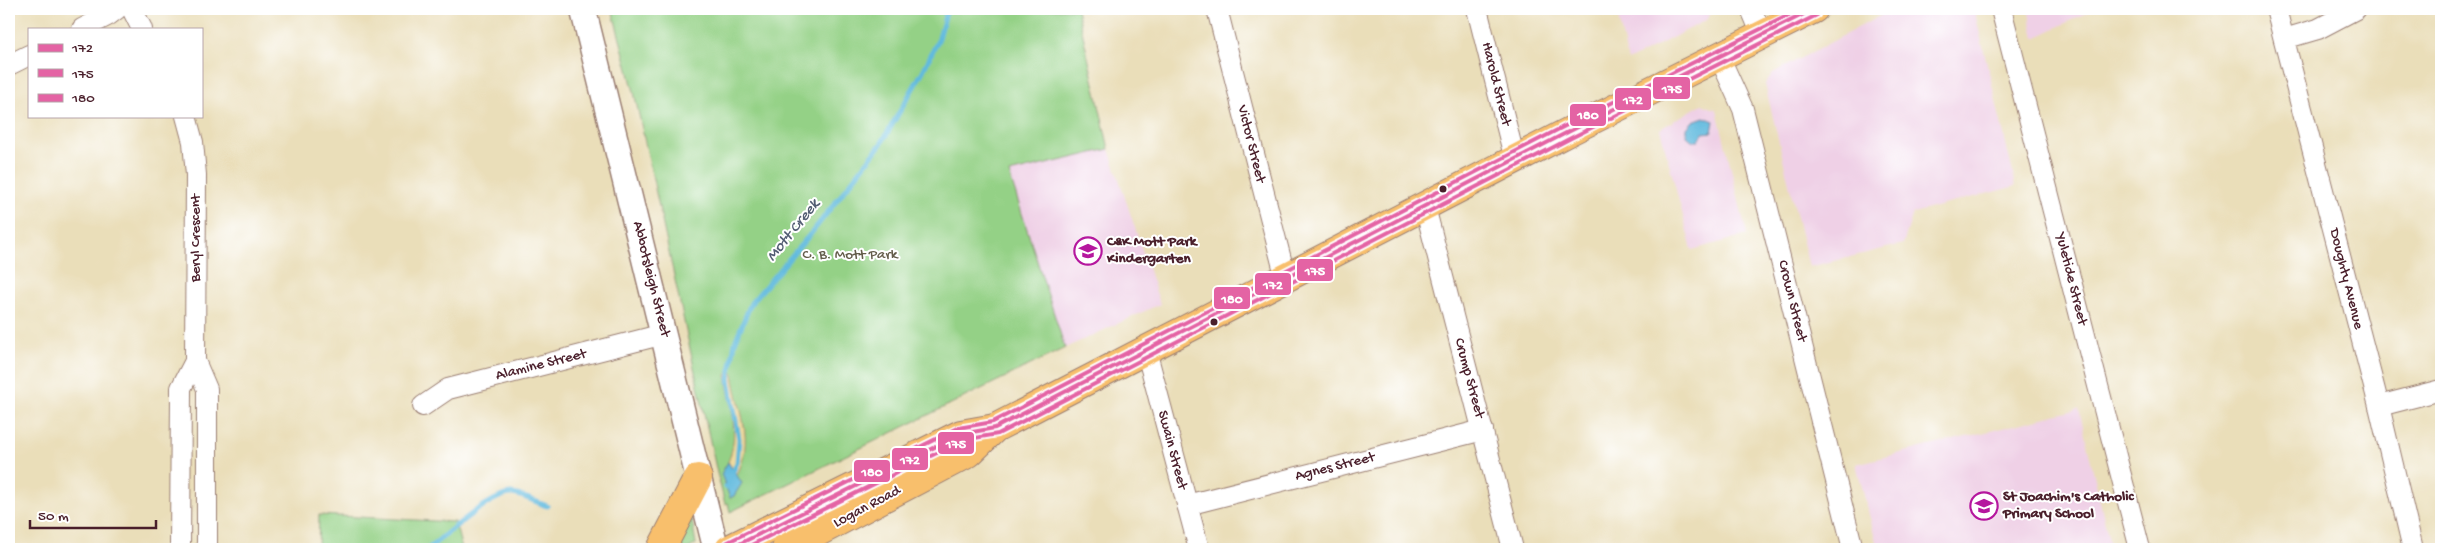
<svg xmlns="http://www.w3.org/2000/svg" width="2450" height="558" font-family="'Gochi Hand',sans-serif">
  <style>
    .built { fill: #efd0e6 }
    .green { fill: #94d186; stroke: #6f7858 }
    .sand { fill: #eeda9e; stroke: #9c7c64 }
    .water { fill: #61bade; stroke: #566c84 }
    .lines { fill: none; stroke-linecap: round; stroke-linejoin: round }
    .stream { stroke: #61bade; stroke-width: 5 }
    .minor-casing { stroke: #9a7e72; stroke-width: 22 }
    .tertiary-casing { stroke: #9a7e72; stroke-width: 28 }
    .primary-casing { stroke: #9a7e72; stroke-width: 30 }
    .minor { stroke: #fff; stroke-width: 20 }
    .tertiary { stroke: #fff; stroke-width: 25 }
    .primary { stroke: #f8bf6c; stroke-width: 28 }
    .bus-1-casing { stroke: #fff; stroke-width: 8 }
    .bus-2-casing { stroke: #fff; stroke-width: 8 }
    .bus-3-casing { stroke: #fff; stroke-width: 8 }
    .bus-1 { stroke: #e463a4; stroke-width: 4 }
    .bus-2 { stroke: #e463a4; stroke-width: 4 }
    .bus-3 { stroke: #e463a4; stroke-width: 4 }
    .bus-dot { fill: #4a1f2b; stroke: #fff; stroke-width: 2 }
    .labels { text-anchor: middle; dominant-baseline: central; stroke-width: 4; stroke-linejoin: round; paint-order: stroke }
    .street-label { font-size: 15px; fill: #4a1f2b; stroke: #fff }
    .poi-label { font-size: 15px; font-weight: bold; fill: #4a1f2b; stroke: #fff; text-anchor: start }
    .park-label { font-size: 15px; fill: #645d4b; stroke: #fff }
    .water-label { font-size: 16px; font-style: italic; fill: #535d73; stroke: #fff }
    .line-badge { stroke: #fff; stroke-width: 2 }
    .badge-label { font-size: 14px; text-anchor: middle; font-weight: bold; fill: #fff }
  </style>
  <rect width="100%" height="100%" fill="#fff"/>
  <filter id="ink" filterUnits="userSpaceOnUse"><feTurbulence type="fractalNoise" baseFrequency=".02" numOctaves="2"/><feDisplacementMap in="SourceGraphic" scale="10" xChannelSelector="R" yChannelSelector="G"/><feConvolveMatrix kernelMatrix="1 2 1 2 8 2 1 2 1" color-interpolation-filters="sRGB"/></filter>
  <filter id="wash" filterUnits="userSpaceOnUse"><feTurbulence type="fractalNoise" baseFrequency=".0096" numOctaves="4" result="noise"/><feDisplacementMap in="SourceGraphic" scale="20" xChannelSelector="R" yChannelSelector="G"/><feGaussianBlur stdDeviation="1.12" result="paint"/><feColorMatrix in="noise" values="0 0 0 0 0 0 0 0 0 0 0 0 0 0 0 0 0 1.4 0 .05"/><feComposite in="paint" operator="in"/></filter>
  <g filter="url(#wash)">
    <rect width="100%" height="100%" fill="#eadeb9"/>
    <!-- built -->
    <g class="built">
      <polygon points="1616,9 1715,9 1706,20 1628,61"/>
      <polygon points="1893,9 1974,9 2016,186 1913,213 1903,244 1809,267 1765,84 1773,73"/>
      <polygon points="2028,9 2094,9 2035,38"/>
      <polygon points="1702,104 1717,110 1747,235 1692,250 1660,129"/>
      <polygon points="1109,149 1160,304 1065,348 1009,173"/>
      <polygon points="2079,409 2111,549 1878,549 1856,464"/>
    </g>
    <!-- green -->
    <g class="green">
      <polygon points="612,9 1077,9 1109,149 1009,173 1065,348 730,512 728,503 725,504 717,473 634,92"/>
      <polygon points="690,508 696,544 688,549 669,549"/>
      <polygon points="319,515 455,522 462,549 318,549"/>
    </g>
    <!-- sand -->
    <path class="sand" d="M 730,370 L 733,373 C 738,412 756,438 736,477 L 728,462 C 740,434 730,404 726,375 Z"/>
    <!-- water -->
    <g class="water">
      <polygon points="1704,117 1714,121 1712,132 1703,133 1699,141 1693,141 1687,136 1687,128 1693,121"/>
      <polygon points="728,462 742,483 734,496 730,498 721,474"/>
    </g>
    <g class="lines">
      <!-- stream -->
      <g class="stream">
        <polyline points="726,487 737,463 739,439 729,379 735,342 751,303 813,231 881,144 923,71 939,38 947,9"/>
        <path d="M 428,549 C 444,536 493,492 513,494 C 524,496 536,502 547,506"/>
      </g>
    </g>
  </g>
  <g filter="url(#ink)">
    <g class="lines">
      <!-- minor casing -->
      <g class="minor-casing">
        <g id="minor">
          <polyline points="132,9 142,29"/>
          <polyline points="1217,9 1286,279"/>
          <polyline points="1477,9 1515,160"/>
          <polyline points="1751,9 1762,35"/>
          <polyline points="2001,9 2140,549"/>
          <polyline points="2276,9 2379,406 2413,549"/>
          <polyline points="82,29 109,15 117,9"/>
          <polyline points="2284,39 2318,29 2356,9"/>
          <polyline points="1719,56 1743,109 1853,549"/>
          <polyline points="9,65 29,55"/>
          <polyline points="186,116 193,142 196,175 195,361 207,389 207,549"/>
          <polyline points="1425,207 1513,549"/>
          <polyline points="1146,350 1199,549"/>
          <polyline points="423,406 448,389 664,334"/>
          <polyline points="2379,406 2441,390"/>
          <polyline points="1187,505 1483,430"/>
          <polyline points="180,549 181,388 195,361"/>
        </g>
      </g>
      <!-- tertiary casing -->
      <g class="tertiary-casing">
        <polyline id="tertiary" points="583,9 716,549"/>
      </g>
      <!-- primary casing -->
      <g class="primary-casing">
        <g id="primary">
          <polyline points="661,549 698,478"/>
          <polyline points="729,549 961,434 995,428"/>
          <polyline points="786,549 969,453 995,428 1568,132 1814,9"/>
        </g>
      </g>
      <!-- minor -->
      <use href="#minor" class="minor"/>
      <!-- tertiary -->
      <use href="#tertiary" class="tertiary"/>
      <!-- primary -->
      <use href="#primary" class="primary"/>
      <!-- bus-1 casing -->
      <g class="bus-1-casing">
        <polyline id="bus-1" points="729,549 961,434 995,428 1568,132 1814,9"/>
      </g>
      <!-- bus-2 casing -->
      <g class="bus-2-casing">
        <polyline id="bus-2" points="743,549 963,440 998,434 1571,138 1817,15"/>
      </g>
      <!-- bus-3 casing -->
      <g class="bus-3-casing">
        <polyline id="bus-3" points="726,543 958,428 993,422 1565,126 1801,9"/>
      </g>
      <!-- bus-1 -->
      <use href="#bus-1" class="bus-1"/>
      <!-- bus-2 -->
      <use href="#bus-2" class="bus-2"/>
      <!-- bus-3 -->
      <use href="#bus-3" class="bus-3"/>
    </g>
  </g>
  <!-- icons -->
  <defs>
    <g id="school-ring" transform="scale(1.4375)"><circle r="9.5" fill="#fff" stroke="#b5179e" stroke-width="1.5"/><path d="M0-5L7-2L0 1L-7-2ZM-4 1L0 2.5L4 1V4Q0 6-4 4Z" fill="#b5179e"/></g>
  </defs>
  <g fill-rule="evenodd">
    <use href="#school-ring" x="1088" y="251"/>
    <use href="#school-ring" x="1984" y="506"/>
  </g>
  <!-- markers -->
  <g class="bus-dot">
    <circle cx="1443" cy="189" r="4.5"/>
    <circle cx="1214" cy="322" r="4.5"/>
  </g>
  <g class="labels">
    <!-- street labels -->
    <g class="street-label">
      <text transform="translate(1496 84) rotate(76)">Harold Street</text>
      <text transform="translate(1251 144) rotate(76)">Victor Street</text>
      <text transform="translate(196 238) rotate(-90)">Beryl Crescent</text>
      <text transform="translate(651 279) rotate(76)">Abbotsleigh Street</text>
      <text transform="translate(2071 279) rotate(76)">Yuletide Street</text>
      <text transform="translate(2346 279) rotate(76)">Doughty Avenue</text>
      <text transform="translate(1792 301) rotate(76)">Crown Street</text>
      <text transform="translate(541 365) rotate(-14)">Alamine Street</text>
      <text transform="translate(1469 378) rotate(75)">Crump Street</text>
      <text transform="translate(1172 450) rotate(75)">Swain Street</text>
      <text transform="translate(1335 467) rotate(-14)">Agnes Street</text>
      <text transform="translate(867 507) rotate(-28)">Logan Road</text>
    </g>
    <!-- poi labels -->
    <g class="poi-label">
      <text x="1107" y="242">C&amp;K Mott Park<tspan x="1107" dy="17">Kindergarten</tspan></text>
      <text x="2003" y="497">St Joachim's Catholic<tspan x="2003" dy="17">Primary School</tspan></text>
    </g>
    <!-- park labels -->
    <g class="park-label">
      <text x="850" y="255">C. B. Mott Park</text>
    </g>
    <!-- water labels -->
    <g class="water-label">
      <text transform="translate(794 231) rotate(-51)">Mott Creek</text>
    </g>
  </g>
  <g class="line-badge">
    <rect x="1652" y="76" width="39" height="24" rx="5" fill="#e463a4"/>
    <rect x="1614" y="87" width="38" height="24" rx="5" fill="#e463a4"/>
    <rect x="1569" y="103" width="38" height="24" rx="5" fill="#e463a4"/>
    <rect x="1296" y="258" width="38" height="24" rx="5" fill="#e463a4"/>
    <rect x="1254" y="272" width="38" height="24" rx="5" fill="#e463a4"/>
    <rect x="1213" y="286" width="38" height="24" rx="5" fill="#e463a4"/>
    <rect x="937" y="431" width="38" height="24" rx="5" fill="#e463a4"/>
    <rect x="891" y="447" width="38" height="24" rx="5" fill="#e463a4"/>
    <rect x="853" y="459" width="38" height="24" rx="5" fill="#e463a4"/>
  </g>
  <g class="badge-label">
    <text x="1672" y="93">175</text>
    <text x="1633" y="104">172</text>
    <text x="1588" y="119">180</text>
    <text x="1315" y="275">175</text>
    <text x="1273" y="289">172</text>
    <text x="1232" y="303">180</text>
    <text x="956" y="448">175</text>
    <text x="910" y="464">172</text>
    <text x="872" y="476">180</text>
  </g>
  <!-- margin -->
  <rect width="2450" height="558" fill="none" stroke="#fff" stroke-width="30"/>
  <!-- legend -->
  <rect x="28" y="28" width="175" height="90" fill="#ffffff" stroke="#b7a5aa"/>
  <rect x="38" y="44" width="25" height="8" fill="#e463a4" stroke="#b7a5aa"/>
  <text x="72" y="52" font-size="15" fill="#4a1f2b">172</text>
  <rect x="38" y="69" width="25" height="8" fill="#e463a4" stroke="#b7a5aa"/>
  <text x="72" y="78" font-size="15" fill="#4a1f2b">175</text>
  <rect x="38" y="94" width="25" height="8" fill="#e463a4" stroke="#b7a5aa"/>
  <text x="72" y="102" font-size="15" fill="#4a1f2b">180</text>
  <!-- scale -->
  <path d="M30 520v8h126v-8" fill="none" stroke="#4a1f2b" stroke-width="2.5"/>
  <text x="38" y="520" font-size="15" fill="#4a1f2b" stroke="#ffffff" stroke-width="4" paint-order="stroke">50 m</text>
</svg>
